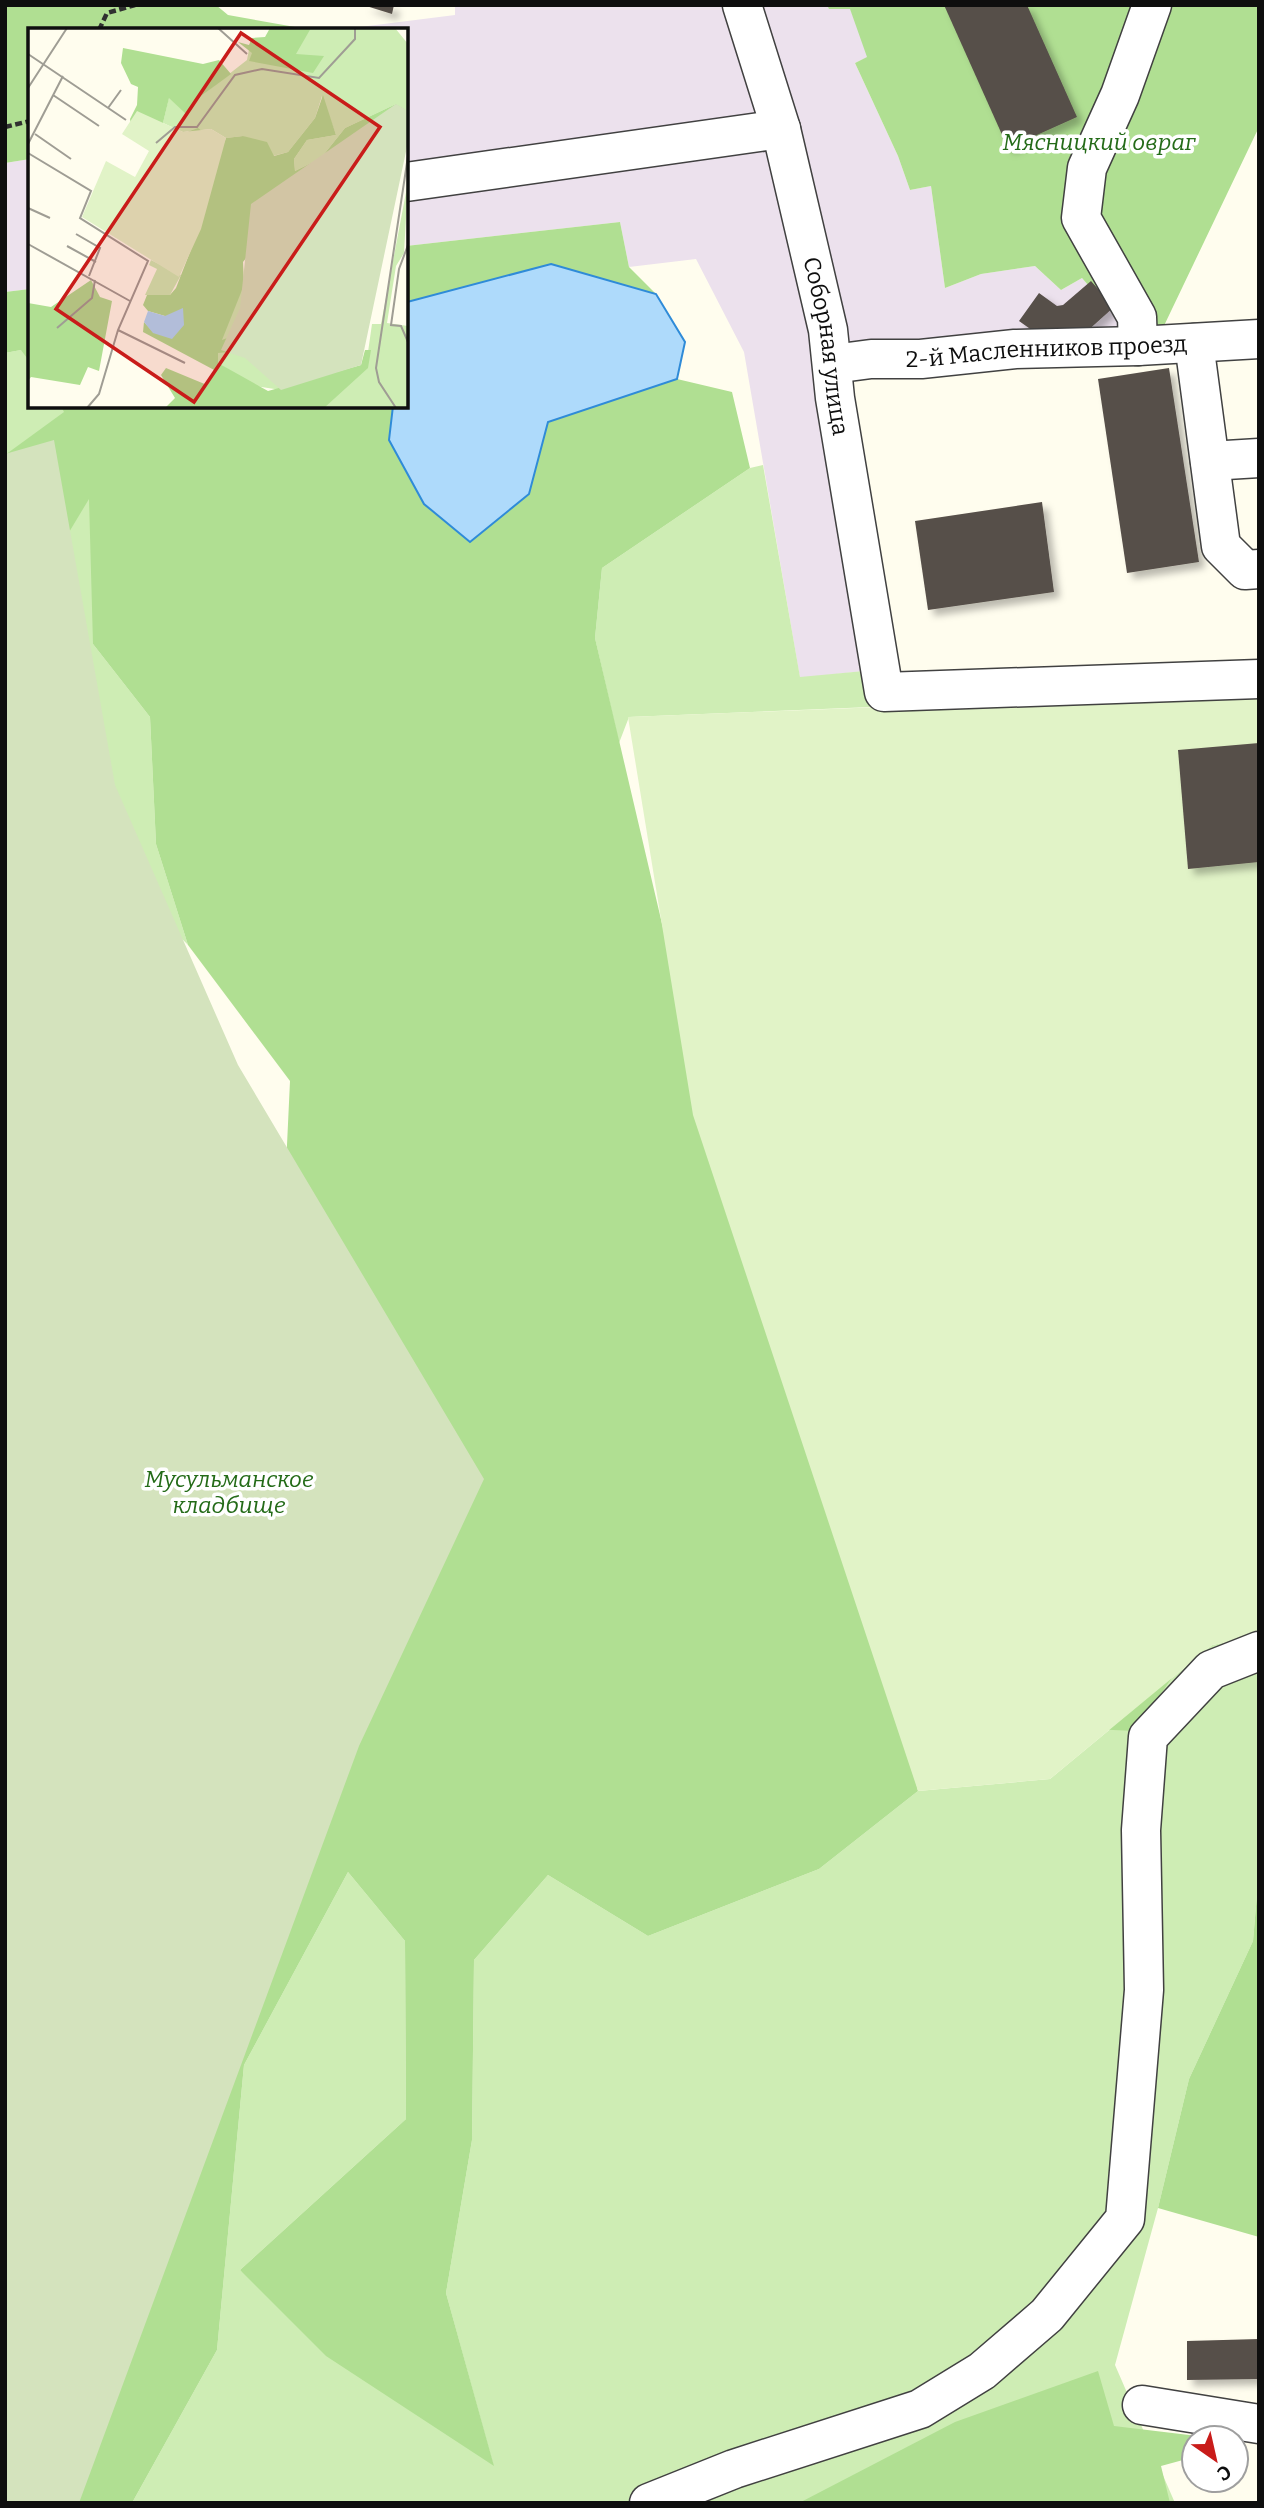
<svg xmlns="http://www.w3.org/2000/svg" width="1264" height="2508" font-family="Bitter,serif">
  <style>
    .industrial { fill: #ece1ed }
    .green { fill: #ceedb4 }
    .forest { fill: #b0df92 }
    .cemetery { fill: #d4e3bd }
    .pitch { fill: #e1f3c7 }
    .water { fill: #aedafb; stroke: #2f8bd8; stroke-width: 2 }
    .building { fill: #574f49; filter: url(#shadow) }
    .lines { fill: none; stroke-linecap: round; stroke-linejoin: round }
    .minor-casing { stroke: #414141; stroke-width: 41 }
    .path { stroke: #303030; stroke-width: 4.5; stroke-dasharray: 7 3.5; stroke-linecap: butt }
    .minor { stroke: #fff; stroke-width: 38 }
    .labels { text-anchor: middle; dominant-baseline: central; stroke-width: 7; stroke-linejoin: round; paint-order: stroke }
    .park-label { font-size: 23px; font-style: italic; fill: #246b18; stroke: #fff }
    .street-label { font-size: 23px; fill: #0e0e0e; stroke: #fff }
    .inset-road { fill: none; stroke: #9f9d94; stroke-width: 2 }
    .view { fill: #c91c1a; fill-opacity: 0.15; stroke: #c91c1a; stroke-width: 3.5 }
    .inset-edge { fill: none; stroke: #0e0e0e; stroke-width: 3.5 }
  </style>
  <defs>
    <filter id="shadow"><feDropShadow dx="6" dy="6" stdDeviation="3.5" flood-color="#0004"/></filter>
  </defs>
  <rect width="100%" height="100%" fill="#fffdee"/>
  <!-- industrial -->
  <g class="industrial">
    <polygon points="455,5 827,5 830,9 850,8 868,57 855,63 898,156 910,190 931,186 945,288 981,274 1035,266 1061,290 1082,278 1131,335 814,375 864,671 800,678 744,352 696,259 629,267 620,222 406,246 406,30 336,30 455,15"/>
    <polygon points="30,159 30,289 5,292 5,163"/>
  </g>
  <!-- green -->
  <g class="green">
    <polygon points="21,350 30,350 30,406 113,406 93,644 150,717 156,844 188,945 99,853 5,745 5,353"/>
    <polygon points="763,465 800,677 864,671 871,707 629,717 619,743 595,638 602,568 750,468"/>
    <polygon points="1259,1636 1259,1871 1253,1941 1189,2079 1158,2208 1115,2365 1175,2503 132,2503 217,2350 244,2065 348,1872 405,1941 406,2119 240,2270 493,2464 446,2293 472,2140 474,1960 548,1875 648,1936 819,1869 918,1791 1050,1779 1212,1645"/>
  </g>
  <!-- forest -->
  <g class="forest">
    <polygon points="5,5 216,5 228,15 312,30 30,30 30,159 5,163"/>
    <polygon points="827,5 1259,5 1259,127 1161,332 1131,335 1082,278 1061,290 1035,266 981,274 945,288 931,186 910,190 898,156 855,63 867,57 850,9 829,9"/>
    <polygon points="620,222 629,267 656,294 551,264 407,302 406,308 406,246"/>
    <polygon points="30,289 30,362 21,350 5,353 5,292"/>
    <polygon points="677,379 732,392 750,468 602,568 595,638 705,1107 1196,1643 1135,1731 1008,1725 889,1653 918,1791 819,1869 648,1936 548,1875 474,1960 472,2140 446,2293 494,2466 326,2356 240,2270 406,2119 405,1941 348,1872 244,2065 217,2350 132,2503 5,2503 284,1209 290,1081 188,945 156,844 150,717 93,644 89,499 30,597 5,455 64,412 61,406 393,406 389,440 529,494 548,422"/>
    <polygon points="1259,1871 1259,2237 1158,2208 1189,2079 1253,1941"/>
    <polygon points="1098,2371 1114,2426 1214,2438 1194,2438 1194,2457 1161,2466 1170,2503 799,2503 955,2422"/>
  </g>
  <!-- cemetery -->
  <polygon class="cemetery" points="54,440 115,785 238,1065 484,1479 359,1746 79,2503 5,2503 5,454"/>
  <!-- pitch -->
  <polygon class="pitch" points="1259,692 1259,1636 1212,1645 1050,1779 918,1791 693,1115 628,717"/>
  <!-- water -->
  <polygon class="water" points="551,264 656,294 685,342 677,379 548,422 529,494 470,542 424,504 389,440 393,406 406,406 407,302"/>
  <!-- building -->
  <g class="building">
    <polygon points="363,5 394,5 392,14"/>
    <polygon points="944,5 1027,5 1077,117 1008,148"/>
    <polygon points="1091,281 1114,307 1085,333 1043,338 1019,321 1039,293 1057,306 1063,305"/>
    <polygon points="1169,368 1199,562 1127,573 1098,379"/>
    <polygon points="1042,502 1054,592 928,610 915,521"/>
    <polygon points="1259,743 1259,862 1188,869 1178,750"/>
    <polygon points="1259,2339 1259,2379 1187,2380 1187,2341"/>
  </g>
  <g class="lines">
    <!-- minor casing -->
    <g class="minor-casing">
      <g id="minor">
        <path id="s1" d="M 742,5 L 781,129 L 828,330 L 835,398 L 884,692 L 1259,679"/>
        <polyline points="406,182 781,129"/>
        <polyline points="1194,343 1221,546 1245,570 1259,569"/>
        <polyline points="1138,346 1137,317 1081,218 1087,168 1120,95 1152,5"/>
        <path id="s2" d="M 833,364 L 871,359 L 921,359 L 1015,349 L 1138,346 L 1259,339"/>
        <polyline points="1210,461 1259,458"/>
        <polyline points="1142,2405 1259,2424"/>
        <polyline points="649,2503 734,2469 920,2409 982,2371 1047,2315 1125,2219 1144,1990 1141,1830 1148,1737 1211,1670 1259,1651"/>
      </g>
    </g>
    <!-- path -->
    <g class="path">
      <polyline points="99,30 107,13 135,5"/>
      <polyline points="5,127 30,121"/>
    </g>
    <!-- minor -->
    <use href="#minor" class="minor"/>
  </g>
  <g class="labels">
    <!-- park labels -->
    <g class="park-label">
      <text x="1099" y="142">Мясницкий овраг</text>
      <text x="229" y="1479">Мусульманское<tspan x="229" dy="26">кладбище</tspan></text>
    </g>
    <!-- street labels -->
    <g class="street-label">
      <text stroke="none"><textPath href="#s1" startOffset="352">Соборная улица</textPath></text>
      <text stroke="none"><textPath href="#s2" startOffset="214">2-й Масленников проезд</textPath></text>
    </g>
  </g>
  <!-- overview -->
  <g transform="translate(28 28)">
    <rect width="380" height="380" fill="#fffdee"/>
    <path d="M 243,0 L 367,0 L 380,16 L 380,83 L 368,76 L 317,100 L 293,130 L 267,143 L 266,131 L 279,112 L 308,107 L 294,68 L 287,90 L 260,124 L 245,128 L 215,108 L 198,110 L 183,101 L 155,104 L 135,95 L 141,69 L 159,86 L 173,68 L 219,32 L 223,11 L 238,10 ZM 380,154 L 376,225 L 368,238 L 359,295 L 380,298 L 380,380 L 137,380 L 245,378 L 338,338 L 344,296 L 353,296 ZM 123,232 L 153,247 L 142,267 L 117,267 L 129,241 L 121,237 ZM 216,257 L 219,273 L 253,362 L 227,358 L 190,335 L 182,324 Z" fill="#ceedb4"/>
    <path d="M 242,0 L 283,0 L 268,26 L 296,28 L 285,45 L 221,33 L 224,25 L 210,14 L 221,17 L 224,10 L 237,9 ZM 95,20 L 175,36 L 191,32 L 203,46 L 173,68 L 158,86 L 141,70 L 135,95 L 104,103 L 102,91 L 109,77 L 110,59 L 103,56 L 93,35 ZM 295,67 L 308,107 L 279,112 L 266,131 L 267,143 L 293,130 L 317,100 L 368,76 L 380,83 L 380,114 L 225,221 L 215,234 L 216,257 L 194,312 L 207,307 L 201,324 L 190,325 L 190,335 L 240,363 L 333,337 L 337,322 L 343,322 L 340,340 L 296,380 L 137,380 L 147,370 L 133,347 L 138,340 L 179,357 L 188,343 L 115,304 L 116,294 L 126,305 L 137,288 L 120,283 L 115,277 L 119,267 L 142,267 L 148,260 L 171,201 L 157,105 L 170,100 L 183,110 L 191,127 L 198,110 L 215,108 L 239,114 L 246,128 L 260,124 L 287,90 ZM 63,252 L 72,269 L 84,273 L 71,343 L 60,339 L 52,357 L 3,349 L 0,353 L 0,275 L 23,279 Z" fill="#b0df92"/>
    <path d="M 368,76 L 380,83 L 380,114 L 333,337 L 253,362 L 217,330 L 193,322 L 212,280 L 223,176 Z" fill="#d4e3bd"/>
    <path d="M 109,83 L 155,104 L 183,101 L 198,110 L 173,201 L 151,249 L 54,189 L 78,133 L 107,149 L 121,123 L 94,106 Z" fill="#e1f3c7"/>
    <path d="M 155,280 L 156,297 L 144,311 L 125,305 L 116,294 L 120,283 L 137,288 Z" fill="#aedafb"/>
    <path class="inset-road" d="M 190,0 L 219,26M 0,26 L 98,92M 0,60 L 39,0M 25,67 L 71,98M 80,80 L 93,62M 7,106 L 43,131M 128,115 L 147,99 L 169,99 L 207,47 L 234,41 L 291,50 L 327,11 L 327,0M 0,116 L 35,48M 0,125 L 63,163 L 52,190 L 120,233 L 90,302 L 71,366 L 59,380M 0,180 L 22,190M 48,206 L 72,220 L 61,248M 0,216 L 102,273M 380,217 L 371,241 L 363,297 L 373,298 L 380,314M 39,218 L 68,234M 29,300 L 64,270 L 67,252M 90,302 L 157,335M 368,380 L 351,354 L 348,340 L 380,128"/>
    <path class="view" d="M 213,5 L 352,99 L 166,374 L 28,281 Z"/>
    <rect width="380" height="380" class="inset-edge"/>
  </g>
  <!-- border -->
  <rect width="1264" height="2508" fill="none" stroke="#0e0e0e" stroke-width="14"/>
  <!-- north arrow -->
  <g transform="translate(1215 2459) rotate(146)"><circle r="33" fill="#ffffff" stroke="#9f9f9f" stroke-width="2"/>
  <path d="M0-5L12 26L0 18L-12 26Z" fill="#c91c1a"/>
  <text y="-10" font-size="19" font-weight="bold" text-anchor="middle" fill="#0e0e0e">С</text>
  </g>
</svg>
